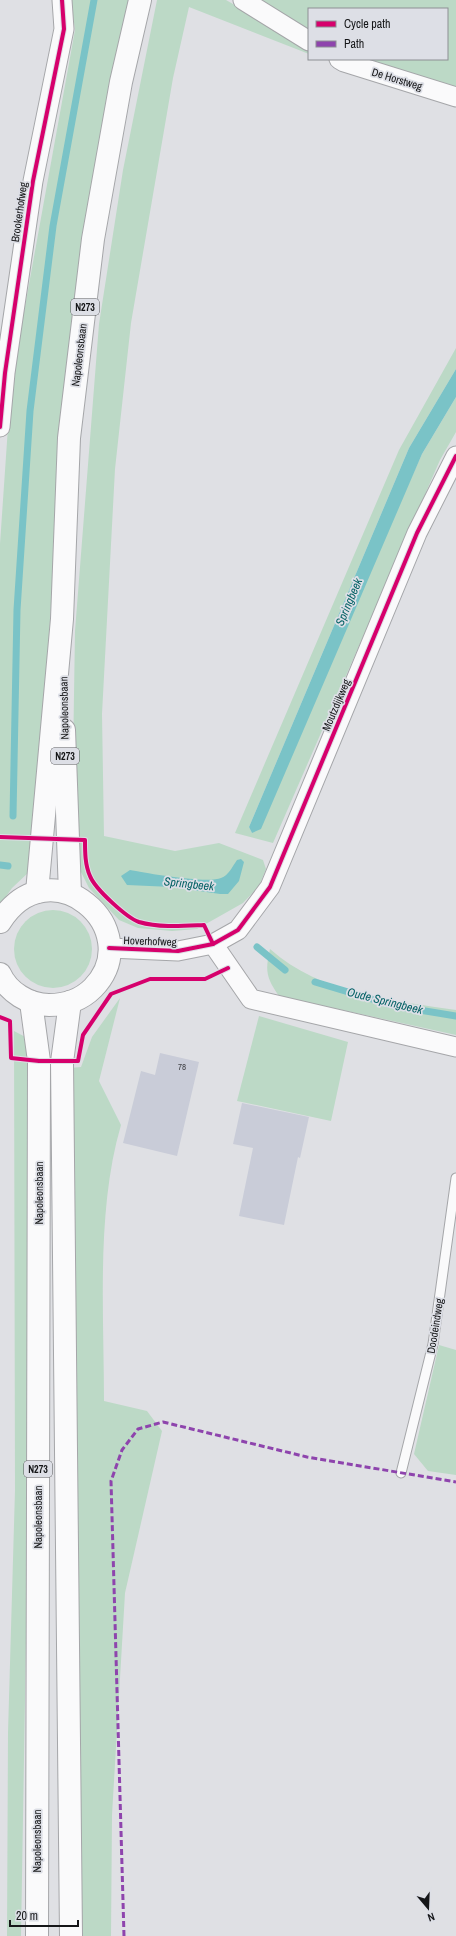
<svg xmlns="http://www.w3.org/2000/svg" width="456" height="1936" font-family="'Archivo Narrow',sans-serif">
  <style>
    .green { fill: #bcd9c6 }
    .water { fill: #7ac3c7 }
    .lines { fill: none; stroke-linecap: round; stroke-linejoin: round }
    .stream { stroke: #7ac3c7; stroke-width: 7 }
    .building { fill: #c9ccd8 }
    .lane-casing { stroke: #a5a6a9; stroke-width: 11 }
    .street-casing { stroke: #a5a6a9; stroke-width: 21 }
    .primary-casing { stroke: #a5a6a9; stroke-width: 24 }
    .lane { stroke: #fafafb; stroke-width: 9 }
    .street { stroke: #fafafb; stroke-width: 19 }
    .primary { stroke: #fafafb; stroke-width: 22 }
    .quiet { stroke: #8e44ad; stroke-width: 3; stroke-dasharray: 6 3; stroke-linecap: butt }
    .cycleway-casing { stroke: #dddfe6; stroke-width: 6 }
    .cycleway { stroke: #d6006c; stroke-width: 4 }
    .labels { text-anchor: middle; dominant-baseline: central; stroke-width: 3.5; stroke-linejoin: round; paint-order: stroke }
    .number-label { font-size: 9px; fill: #45464b }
    .shield { fill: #dddfe6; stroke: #515256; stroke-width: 1 }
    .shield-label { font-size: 10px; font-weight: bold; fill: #151618 }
    .street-label { font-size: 11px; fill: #151618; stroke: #dddfe6 }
    .water-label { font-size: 12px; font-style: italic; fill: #056266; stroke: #dddfe6 }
  </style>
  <rect width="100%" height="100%" fill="#dfe0e4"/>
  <!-- green -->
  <g class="green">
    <polygon points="71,0 132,0 61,438 42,754 30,871 12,888 0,905 0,544 8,427 20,334 75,30"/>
    <polygon points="157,0 226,0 309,48 309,54 189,7 173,78 131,323 115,469 102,714 104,836 175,851 219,843 263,860 266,869 259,886 243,903 197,929 172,931 138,928 119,920 89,888 79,868 73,759 75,631 99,324 123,170"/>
    <polygon points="254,0 456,0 456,88 353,59 447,59 447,9 309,9 309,34"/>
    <polygon points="456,348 456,369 409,448 249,827 252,833 422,454 456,397 456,432 440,460 273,843 235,833 399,450"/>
    <circle cx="53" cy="949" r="39"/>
    <path d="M 270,949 C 322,995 391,1000 456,1010 L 456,1035 L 279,996 C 266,977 265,971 270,949 Z"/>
    <path d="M 120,998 L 99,1081 L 121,1125 C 96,1210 104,1313 104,1401 L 147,1411 L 162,1431 L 125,1593 L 112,1815 L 111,1936 L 81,1936 L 70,1068 L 81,1067 L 92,1037 Z"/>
    <polygon points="259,1016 348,1042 331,1121 237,1101"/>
    <polygon points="14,1031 33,1041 33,1228 21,1936 7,1936 8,1733 15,1490"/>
    <polygon points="439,1345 456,1350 456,1475 428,1471 414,1454"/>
  </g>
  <!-- water -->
  <g class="water">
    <polygon points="456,369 456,397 422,454 261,829 252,833 249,827 409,448"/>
    <path d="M 241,859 L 244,862 L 239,881 L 228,894 L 220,894 L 172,887 L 127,885 L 121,876 L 130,870 C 146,873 208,884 221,878 C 229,875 232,867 237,860 Z"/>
  </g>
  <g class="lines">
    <!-- stream -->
    <g class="stream">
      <polyline points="13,816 17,610 30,411 53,226 94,0"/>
      <polyline points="0,865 8,866"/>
      <polyline points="257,947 285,970"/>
      <polyline points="315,982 395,1006 456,1016"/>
    </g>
  </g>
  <!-- building -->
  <g class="building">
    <polygon points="160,1053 199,1062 177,1156 123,1143 141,1071 155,1075"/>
    <polygon points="242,1103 309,1117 300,1158 298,1157 284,1225 239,1216 253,1148 233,1144"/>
  </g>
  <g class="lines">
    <!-- lane casing -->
    <g class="lane-casing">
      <polyline id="lane" points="401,1473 433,1344 456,1178"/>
    </g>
    <!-- street casing -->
    <g class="street-casing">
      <g id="street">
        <polyline points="243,0 309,41"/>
        <polyline points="339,59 344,62 456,97"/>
        <polyline points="0,427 5,373 33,181 64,29 62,0"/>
        <polyline points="213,944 251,999 456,1047"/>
        <polyline points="109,948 178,951 213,944 238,930 270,887 417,533 456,456"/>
      </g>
    </g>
    <!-- primary casing -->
    <g class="primary-casing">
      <g id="primary">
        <polyline points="64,730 70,893"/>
        <polyline points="37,892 62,619 69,438 93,239 121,82 140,0"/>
        <path d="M 0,922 C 50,843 149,930 93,988 C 81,1000 66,1005 49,1005 C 29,1005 8,992 0,974"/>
        <polyline points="31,1002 39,1061 37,1936"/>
        <polyline points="70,1002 62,1062 71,1936"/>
      </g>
    </g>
    <!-- lane -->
    <use href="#lane" class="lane"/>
    <!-- street -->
    <use href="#street" class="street"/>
    <!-- primary -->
    <use href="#primary" class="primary"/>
    <!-- quiet -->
    <polyline class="quiet" points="124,1936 111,1481 122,1450 138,1429 163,1422 307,1457 456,1482"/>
    <!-- cycleway casing -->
    <g class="cycleway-casing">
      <g id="cycleway">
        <polyline points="0,427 5,373 33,181 64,29 62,0"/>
        <path d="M 0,837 L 85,840 C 85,852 85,865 90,876 C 95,889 127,918 139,922 C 160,928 183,926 204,925 L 213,944"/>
        <polyline points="109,948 178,951 213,944 238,930 270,887 417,533 456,456"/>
        <polyline points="0,1017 10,1021 11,1058 39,1061 78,1061 83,1035 111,994 150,979 205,979 228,968"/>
      </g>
    </g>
    <!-- cycleway -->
    <use href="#cycleway" class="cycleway"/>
  </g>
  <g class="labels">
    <!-- number labels -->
    <g class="number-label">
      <text x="182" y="1067">78</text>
    </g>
    <!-- shield labels -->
    <g class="shield">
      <rect x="71" y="299" width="28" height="16" rx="3"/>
      <rect x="51" y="748" width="28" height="16" rx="3"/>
      <rect x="24" y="1461" width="28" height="16" rx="3"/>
    </g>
    <g class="shield-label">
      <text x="85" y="307">N273</text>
      <text x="65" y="756">N273</text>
      <text x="38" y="1469">N273</text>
    </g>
    <!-- street labels -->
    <g class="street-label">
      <text transform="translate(397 79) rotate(17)">De Horstweg</text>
      <text transform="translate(19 212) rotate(-82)">Brookerhofweg</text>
      <text transform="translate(79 355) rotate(-83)">Napoleonsbaan</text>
      <text transform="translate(336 705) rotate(-67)">Moutzdijkweg</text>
      <text transform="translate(64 708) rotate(-91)">Napoleonsbaan</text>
      <text transform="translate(150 941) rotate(2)">Hoverhofweg</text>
      <text transform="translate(39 1193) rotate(-90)">Napoleonsbaan</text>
      <text transform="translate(435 1326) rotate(-81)">Doodeindweg</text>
      <text transform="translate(38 1517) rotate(-90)">Napoleonsbaan</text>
      <text transform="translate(37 1841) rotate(-90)">Napoleonsbaan</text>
    </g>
    <!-- water labels -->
    <g class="water-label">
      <text transform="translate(349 602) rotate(-67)">Springbeek</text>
      <text transform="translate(189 884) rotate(6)">Springbeek</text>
      <text transform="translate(385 1001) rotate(14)">Oude Springbeek</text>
    </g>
  </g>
  <!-- legend -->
  <rect x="308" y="8" width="140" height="52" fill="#dddfe6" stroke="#8d8f94"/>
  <rect x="316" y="21" width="20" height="6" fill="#d6006c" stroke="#8d8f94"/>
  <text x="344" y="28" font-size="12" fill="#151618">Cycle path</text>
  <rect x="316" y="41" width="20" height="6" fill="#8e44ad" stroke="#8d8f94"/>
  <text x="344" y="48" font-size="12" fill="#151618">Path</text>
  <!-- north arrow -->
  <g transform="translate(428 1908) rotate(161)" stroke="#dddfe6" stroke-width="3" paint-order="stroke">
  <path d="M0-3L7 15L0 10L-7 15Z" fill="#151618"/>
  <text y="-6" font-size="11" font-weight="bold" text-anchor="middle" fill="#151618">N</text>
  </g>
  <!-- scale -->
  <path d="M10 1920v6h68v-6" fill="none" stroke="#151618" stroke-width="2"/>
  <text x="16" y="1920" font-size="12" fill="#151618" stroke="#dddfe6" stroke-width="3" paint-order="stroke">20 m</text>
</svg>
